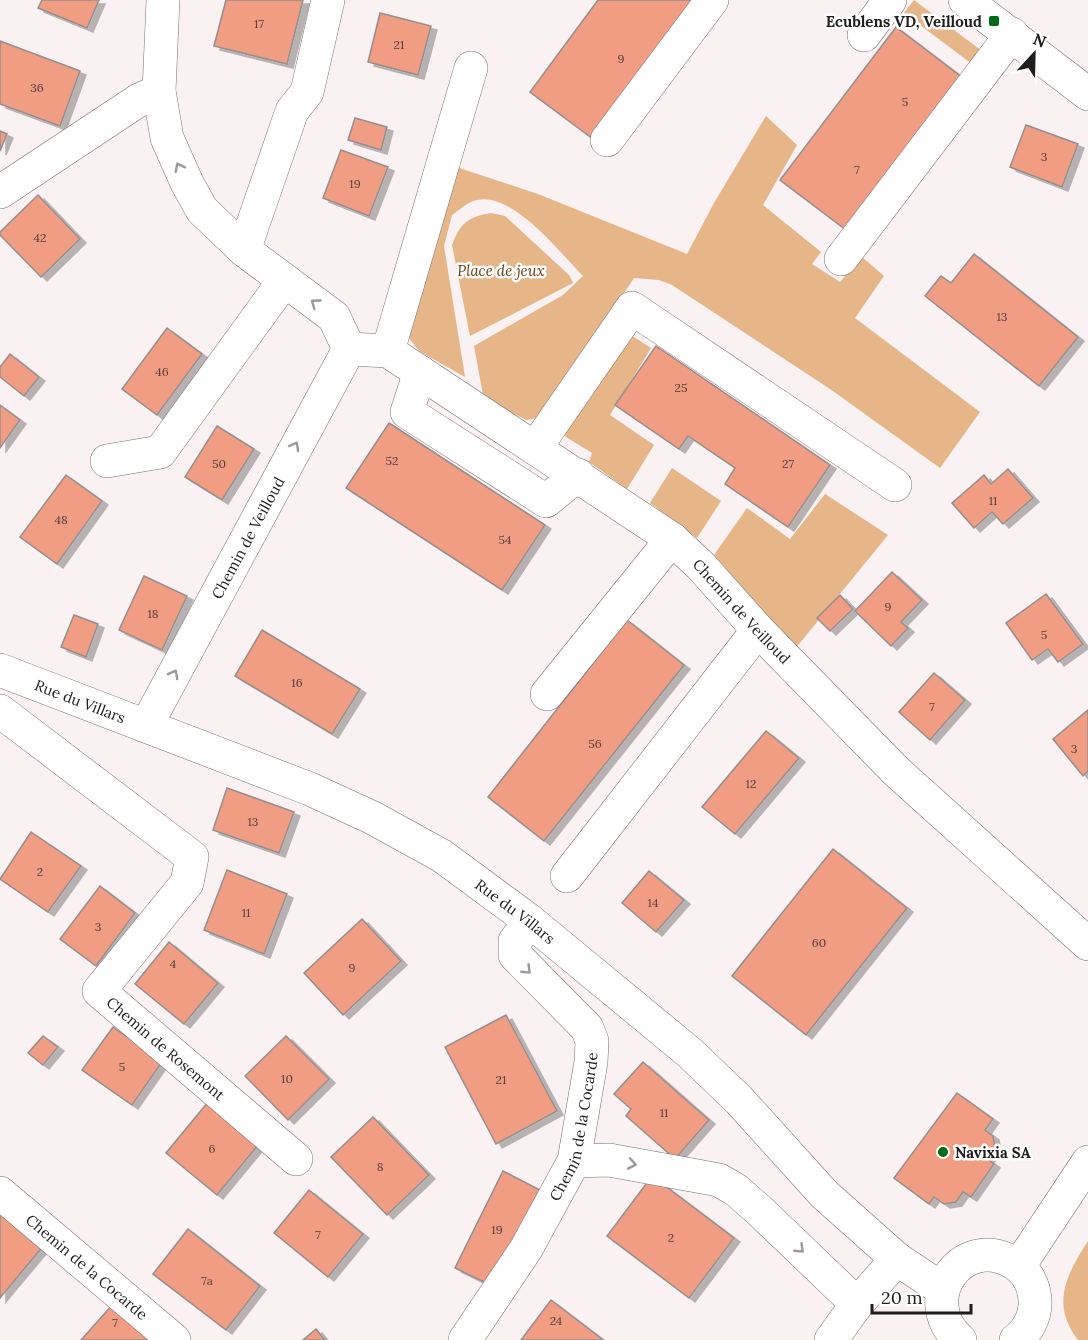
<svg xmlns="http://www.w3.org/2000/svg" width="1088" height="1340" font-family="Lora,serif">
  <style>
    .green { fill: #e6b588 }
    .building { fill: #f09d84; stroke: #958e8c; stroke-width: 1.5; filter: url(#shadow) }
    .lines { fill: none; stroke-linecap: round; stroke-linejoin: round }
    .minor-casing { stroke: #787071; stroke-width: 34 }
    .major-casing { stroke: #787071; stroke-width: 34 }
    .minor { stroke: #fff; stroke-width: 33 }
    .major { stroke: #fff; stroke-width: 33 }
    .oneway { stroke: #9b9999 }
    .poi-dot { fill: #016b19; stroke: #fff; stroke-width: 2 }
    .labels { text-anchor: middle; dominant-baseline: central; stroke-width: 5; stroke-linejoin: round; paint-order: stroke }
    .number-label { font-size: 12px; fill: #543d37 }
    .poi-label { font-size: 15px; font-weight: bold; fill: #201d1d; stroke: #fff; text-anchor: end }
    .park-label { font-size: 15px; font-style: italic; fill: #653c0d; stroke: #fff }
    .street-label { font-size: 15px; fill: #201d1d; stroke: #fff }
  </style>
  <defs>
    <filter id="shadow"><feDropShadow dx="6" dy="4" stdDeviation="0" flood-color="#0004"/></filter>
  </defs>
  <rect width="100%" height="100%" fill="#f9f1f2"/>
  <!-- green -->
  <g class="green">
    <polygon points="914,0 982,51 972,64 904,13"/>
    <path d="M 766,116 L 797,145 L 763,205 L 821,252 L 812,264 L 840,282 L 862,257 L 884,276 L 855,318 L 980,412 L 940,468 L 830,389 L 672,285 L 659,280 L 634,278 L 543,417 L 527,420 L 484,400 L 474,346 L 563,295 L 583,276 C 560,253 508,185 471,202 C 464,205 458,211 452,215 L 444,246 L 465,377 L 419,351 L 405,333 L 450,165 L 538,194 L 687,254 L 714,203 Z"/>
    <path d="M 491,213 L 505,216 L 569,275 L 573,283 L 470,336 L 452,245 C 460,223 468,217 491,213 Z"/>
    <polygon points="629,334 651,348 610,415 654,445 627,489 589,462 592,453 558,432"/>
    <polygon points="672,468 721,501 697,538 650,503"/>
    <polygon points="825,494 888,535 795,649 714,555 747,508 790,539"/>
    <path d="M 1088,1241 L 1088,1340 L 1078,1340 C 1050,1304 1067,1274 1088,1241 Z"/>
  </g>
  <!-- building -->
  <g class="building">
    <polygon points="42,0 99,0 87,28 38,8"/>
    <polygon points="226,0 303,0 287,64 214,46"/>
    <polygon points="598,0 701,0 597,142 530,92"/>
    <polygon points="380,13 431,26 418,75 368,62"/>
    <polygon points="896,27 963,78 846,230 780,180"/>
    <polygon points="0,41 80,71 60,126 0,104"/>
    <polygon points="355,118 387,127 381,150 348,140"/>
    <polygon points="1026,125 1078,144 1062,187 1010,167"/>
    <polygon points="0,131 7,134 0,151"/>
    <polygon points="341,150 388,167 369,216 323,198"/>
    <polygon points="38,195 80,239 41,277 0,235 0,232"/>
    <polygon points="974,254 1078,337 1039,386 925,296 941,276 951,283"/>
    <polygon points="167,328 202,354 157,415 122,389"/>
    <polygon points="656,346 830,465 788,527 725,484 735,468 688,436 679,449 615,405"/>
    <polygon points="10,354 39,377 24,396 0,377 0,367"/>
    <polygon points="0,405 20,420 0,448"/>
    <polygon points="389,423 545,525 502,590 346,488"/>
    <polygon points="217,426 254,449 222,500 185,477"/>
    <polygon points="1008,469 1033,498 1003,524 992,512 974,528 952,503 984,475 991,484"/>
    <polygon points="66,475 102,501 57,564 20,537"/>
    <polygon points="892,572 922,600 901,622 908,628 891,646 855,611"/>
    <polygon points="144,576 187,596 162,650 119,630"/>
    <polygon points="1046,594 1083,644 1058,662 1048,649 1032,660 1006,623"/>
    <polygon points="840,595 853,609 830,631 817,618"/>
    <polygon points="74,615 98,624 86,657 61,647"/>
    <polygon points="627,620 684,665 544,841 488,797"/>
    <polygon points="262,630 360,689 332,734 235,676"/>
    <polygon points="934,673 965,700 930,740 899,712"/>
    <polygon points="1088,710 1088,771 1083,776 1053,739"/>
    <polygon points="766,731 799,758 735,834 702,807"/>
    <polygon points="227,788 294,812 279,853 213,830"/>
    <polygon points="31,832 81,866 48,912 0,879"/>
    <polygon points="833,849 907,908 806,1035 732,976"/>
    <polygon points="227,870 287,894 264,954 204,930"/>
    <polygon points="649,871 684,900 656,932 622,903"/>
    <polygon points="100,886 135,913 96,966 60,939"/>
    <polygon points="362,919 401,961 343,1015 304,973"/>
    <polygon points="169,942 218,983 184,1024 135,984"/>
    <polygon points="506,1015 557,1111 496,1144 445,1047"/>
    <polygon points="113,1027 162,1062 132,1105 82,1070"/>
    <polygon points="43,1036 58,1047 43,1065 28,1053"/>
    <polygon points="286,1036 329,1079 288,1120 245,1076"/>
    <polygon points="643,1062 709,1120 675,1159 626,1116 631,1109 614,1094"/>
    <polygon points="957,1093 993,1119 985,1130 993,1136 995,1148 988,1159 994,1164 971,1197 963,1192 956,1202 944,1204 934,1197 929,1204 894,1178"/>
    <polygon points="208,1102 259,1144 217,1195 166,1153"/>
    <polygon points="373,1117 429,1175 387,1215 331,1157"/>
    <polygon points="503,1171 540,1190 492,1286 455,1268"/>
    <polygon points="652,1176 734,1238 689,1298 607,1236"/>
    <polygon points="309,1190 363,1234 328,1277 274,1233"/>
    <polygon points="0,1207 45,1244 0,1298"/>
    <polygon points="188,1229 260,1286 226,1330 153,1274"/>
    <polygon points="551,1300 602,1339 601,1340 521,1340"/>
    <polygon points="113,1304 155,1340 81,1340"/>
    <polygon points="316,1329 325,1340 303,1340"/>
  </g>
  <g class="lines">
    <!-- minor casing -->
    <g class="minor-casing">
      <g id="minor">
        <polyline points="163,0 159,91 167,138 187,183 202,210 244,250 334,317 349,349"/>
        <polyline points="965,0 1088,94"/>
        <polyline points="864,35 890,0"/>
        <polyline points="607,140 712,0"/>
        <polyline points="0,192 139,100 159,91"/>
        <polyline points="244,250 292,111 307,92 328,0"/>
        <polyline points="841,259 1012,34"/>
        <path id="s1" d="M 349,349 L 388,351 L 672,539 L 701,566 L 758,630 L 896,771 L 1088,944"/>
        <polyline points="388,351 471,68"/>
        <polyline points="420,372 407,412 546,501 578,475"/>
        <polyline points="536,447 632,308 895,485"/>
        <polyline points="107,461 160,452 284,281"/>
        <polyline points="547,694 672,539"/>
        <path id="s2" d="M 0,711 L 192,857 L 187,883 L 99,991 L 296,1159"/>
        <path id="s3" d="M 146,726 L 349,349"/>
        <polyline points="567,876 758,630"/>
        <polyline points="574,1161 609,1160 719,1180 736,1190 760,1211 857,1304"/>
        <path id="s4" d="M 0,1193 L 174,1340"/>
        <polyline points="1019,1266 1088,1162"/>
        <path id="s5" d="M 465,1340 L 526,1249 L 574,1161 L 591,1062 L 592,1041 L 587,1028 L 515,955 L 515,941 L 530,921"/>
        <polyline points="831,1340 857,1304 897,1259"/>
      </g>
    </g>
    <!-- major casing -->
    <g class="major-casing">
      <g id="major">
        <path id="s6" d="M 0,670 L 310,789 L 373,818 L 442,856 L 530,921 L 690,1053 L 739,1100 L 824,1194 L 897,1259 L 942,1289"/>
        <path d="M 960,1340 C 915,1301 961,1233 1012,1262 C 1026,1270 1034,1284 1035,1300 C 1036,1316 1028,1331 1016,1340"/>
      </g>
    </g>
    <!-- minor -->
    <use href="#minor" class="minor"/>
    <!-- major -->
    <use href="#major" class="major"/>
  </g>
  <!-- one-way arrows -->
  <defs><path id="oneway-chevron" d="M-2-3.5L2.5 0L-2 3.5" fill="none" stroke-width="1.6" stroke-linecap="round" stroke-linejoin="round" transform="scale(1.5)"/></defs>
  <g class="oneway">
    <use href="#oneway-chevron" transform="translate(179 167) rotate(-117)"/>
    <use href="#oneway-chevron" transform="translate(315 303) rotate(-144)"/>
    <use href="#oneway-chevron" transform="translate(295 446) rotate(-61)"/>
    <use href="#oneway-chevron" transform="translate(174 674) rotate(-62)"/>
    <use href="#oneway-chevron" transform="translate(527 970) rotate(44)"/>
    <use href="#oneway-chevron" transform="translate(632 1164) rotate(10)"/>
    <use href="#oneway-chevron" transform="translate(800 1249) rotate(44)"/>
  </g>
  <!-- markers -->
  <g class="poi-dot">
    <rect x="988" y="15" width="12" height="12" rx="3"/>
    <circle cx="943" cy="1152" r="6"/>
  </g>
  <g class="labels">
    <!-- number labels -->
    <g class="number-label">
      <text x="259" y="23">17</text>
      <text x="399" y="44">21</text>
      <text x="621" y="58">9</text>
      <text x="37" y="87">36</text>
      <text x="905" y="101">5</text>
      <text x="1044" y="156">3</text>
      <text x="857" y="169">7</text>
      <text x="355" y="183">19</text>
      <text x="40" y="237">42</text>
      <text x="1002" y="316">13</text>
      <text x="162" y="371">46</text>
      <text x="681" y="387">25</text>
      <text x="392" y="460">52</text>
      <text x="219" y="463">50</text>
      <text x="788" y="463">27</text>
      <text x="993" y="500">11</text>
      <text x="61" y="519">48</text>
      <text x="505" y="539">54</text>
      <text x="888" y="606">9</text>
      <text x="153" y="613">18</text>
      <text x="1044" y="634">5</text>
      <text x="297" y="682">16</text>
      <text x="932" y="706">7</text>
      <text x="595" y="743">56</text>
      <text x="1074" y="748">3</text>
      <text x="751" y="783">12</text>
      <text x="253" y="821">13</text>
      <text x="40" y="871">2</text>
      <text x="653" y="902">14</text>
      <text x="246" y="912">11</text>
      <text x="98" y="926">3</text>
      <text x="819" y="942">60</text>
      <text x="173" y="963">4</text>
      <text x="352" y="967">9</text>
      <text x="122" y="1066">5</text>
      <text x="287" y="1078">10</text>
      <text x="501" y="1079">21</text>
      <text x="664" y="1112">11</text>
      <text x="212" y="1148">6</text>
      <text x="380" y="1166">8</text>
      <text x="497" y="1229">19</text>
      <text x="318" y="1234">7</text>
      <text x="671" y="1237">2</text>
      <text x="207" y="1280">7a</text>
      <text x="556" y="1320">24</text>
      <text x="115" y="1322">7</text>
    </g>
    <!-- poi labels -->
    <g class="poi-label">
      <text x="982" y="21">Ecublens VD, Veilloud</text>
      <text x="955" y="1152" text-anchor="start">Navixia SA</text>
    </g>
    <!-- park labels -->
    <g class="park-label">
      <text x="501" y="270">Place de jeux</text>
    </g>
    <!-- street labels -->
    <g class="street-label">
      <text stroke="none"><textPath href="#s3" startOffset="214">Chemin de Veilloud</textPath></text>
      <text stroke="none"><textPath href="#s1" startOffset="480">Chemin de Veilloud</textPath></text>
      <text stroke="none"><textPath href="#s6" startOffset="86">Rue du Villars</textPath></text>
      <text stroke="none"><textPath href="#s6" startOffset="572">Rue du Villars</textPath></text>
      <text stroke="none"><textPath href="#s2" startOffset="495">Chemin de Rosemont</textPath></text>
      <text stroke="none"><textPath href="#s5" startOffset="243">Chemin de la Cocarde</textPath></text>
      <text stroke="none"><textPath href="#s4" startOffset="114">Chemin de la Cocarde</textPath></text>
    </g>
  </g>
  <!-- north arrow -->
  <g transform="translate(1034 54) rotate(22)" stroke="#ffffff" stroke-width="4.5" paint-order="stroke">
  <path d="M0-4.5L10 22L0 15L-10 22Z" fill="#201d1d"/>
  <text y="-9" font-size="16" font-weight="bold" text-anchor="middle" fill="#201d1d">N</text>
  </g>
  <!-- scale -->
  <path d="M872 1304v9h99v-9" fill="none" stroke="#201d1d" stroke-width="3"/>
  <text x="881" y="1304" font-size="18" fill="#201d1d" stroke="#ffffff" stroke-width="4.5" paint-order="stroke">20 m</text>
</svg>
